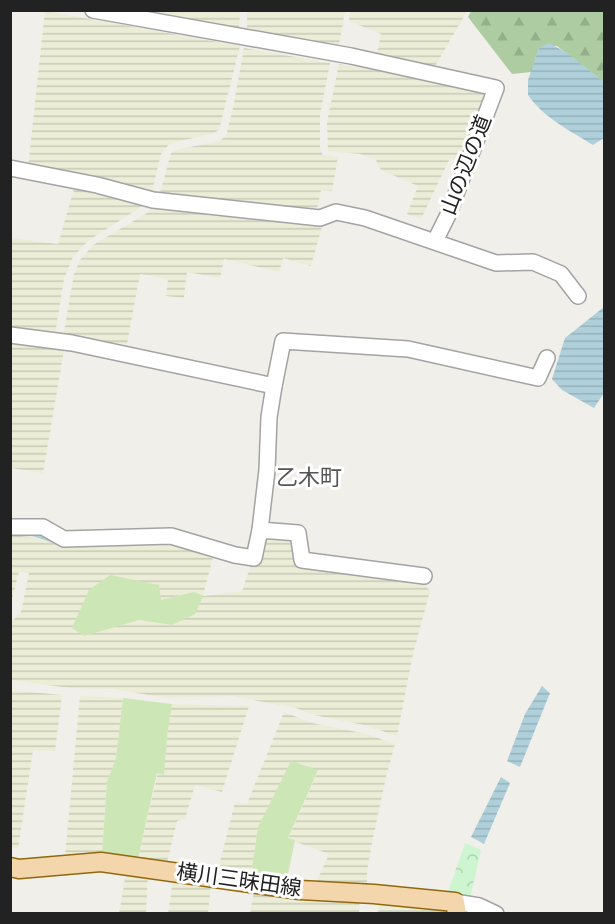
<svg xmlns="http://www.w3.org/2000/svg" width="615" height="924" font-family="'Roboto Condensed','Noto Sans JP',sans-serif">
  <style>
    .farmland { fill: url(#farmland-rules); fill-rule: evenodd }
    .grass { fill: #cce6b5 }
    .forest { fill: url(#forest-firs) }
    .park { fill: url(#park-crowns) }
    .water { fill: url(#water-rules) }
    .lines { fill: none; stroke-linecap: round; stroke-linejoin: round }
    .stream { stroke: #afd0da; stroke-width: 3 }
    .minor-casing { stroke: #a3a3a3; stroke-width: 18 }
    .major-casing { stroke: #91680e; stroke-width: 21 }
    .minor { stroke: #fff; stroke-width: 15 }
    .major { stroke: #f4d6ac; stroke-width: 18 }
    .labels { text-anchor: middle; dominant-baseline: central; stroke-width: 6; stroke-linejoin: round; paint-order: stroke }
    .street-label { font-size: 21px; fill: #222; stroke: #fff }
    .neighbourhood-label { font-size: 22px; fill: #555; stroke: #fff }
  </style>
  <defs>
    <pattern id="farmland-rules" width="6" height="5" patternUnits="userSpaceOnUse" patternTransform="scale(1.5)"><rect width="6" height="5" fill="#ebedd7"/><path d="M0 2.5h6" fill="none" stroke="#c9cbb8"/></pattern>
    <pattern id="forest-firs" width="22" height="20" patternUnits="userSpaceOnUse" patternTransform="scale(1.5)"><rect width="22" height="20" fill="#aecca2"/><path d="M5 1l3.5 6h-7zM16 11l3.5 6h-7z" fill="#95af8b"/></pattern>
    <pattern id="park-crowns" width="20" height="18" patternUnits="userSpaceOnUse" patternTransform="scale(1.5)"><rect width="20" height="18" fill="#ccf5d0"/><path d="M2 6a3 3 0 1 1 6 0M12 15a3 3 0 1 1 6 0" fill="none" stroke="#afd2b2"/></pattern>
    <pattern id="water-rules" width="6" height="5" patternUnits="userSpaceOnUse" patternTransform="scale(1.5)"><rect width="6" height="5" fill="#afd0da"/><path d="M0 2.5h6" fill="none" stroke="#96b2bb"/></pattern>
  </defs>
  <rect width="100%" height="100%" fill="#f1efea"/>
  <!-- farmland -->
  <g class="farmland">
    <polygon points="45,11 240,46 219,130 212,134 170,143 161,154 151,196 28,167"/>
    <polygon points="125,11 240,11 239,31"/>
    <polygon points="247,11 345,11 338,50 247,32"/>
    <polygon points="350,11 467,11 434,68 376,58 381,34 349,21"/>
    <polygon points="244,48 330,63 320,115 320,149 323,155 338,157 332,191 321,190 316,214 159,196 171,153 176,150 219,141 226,136 233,108"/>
    <polygon points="339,64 485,89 487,91 460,163 450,158 421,219 407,214 418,186 381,170 376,160 360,154 328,151 327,122"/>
    <polygon points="76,182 146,202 138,209 89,240 73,257 64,279 55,335 11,330 11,238 58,244"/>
    <polygon points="153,204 323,223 311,266 283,258 279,272 224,259 220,278 187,272 184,298 166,296 168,279 140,274 127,344 63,337 74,274 80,260 93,245 147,213 153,208"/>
    <polygon points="10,342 64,350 43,473 11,468"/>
    <path d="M 262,533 L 293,535 L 296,557 L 422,582 L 430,591 L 413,654 L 397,736 L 364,725 L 314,715 L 296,708 L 232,696 L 165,698 L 114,689 L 70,688 L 11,680 L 11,622 L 21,612 L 29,573 L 19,572 L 11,603 L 11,535 L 31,537 L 66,546 L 173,543 L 214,553 L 203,596 L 242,591 ZM 194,592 L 172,625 L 139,620 L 119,624 L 161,600 Z"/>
    <polygon points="10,690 62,695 55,751 33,750 18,849 10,847"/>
    <polygon points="80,696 123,698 116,758 107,782 102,853 65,856"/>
    <polygon points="172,704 249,706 222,792 195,785 185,819 177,821 167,863 138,858 158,772 163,775 167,737"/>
    <polygon points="284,712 312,723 367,734 395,744 386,777 371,848 367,872 367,889 315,885 329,854 288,839 318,771 258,827 251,875 217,874 235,802 247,804"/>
    <polygon points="126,872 148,875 146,913 119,914"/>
    <polygon points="173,878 211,884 208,913 168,914"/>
    <polygon points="254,890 360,900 359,913 250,914"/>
    <polygon points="379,902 446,909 451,914 378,914"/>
  </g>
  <!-- grass -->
  <g class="grass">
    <polygon points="110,575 159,585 161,600 194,592 203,596 195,614 172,625 139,620 84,636 72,628 89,590"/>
    <polygon points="123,698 172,704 167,737 164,775 157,773 138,858 102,853 107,782 116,758"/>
    <polygon points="291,761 318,770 288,838 295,840 287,879 251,875 258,827"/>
  </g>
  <!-- forest -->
  <polygon class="forest" points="471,11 604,11 604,82 557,46 539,48 531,72 512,74 468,17"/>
  <!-- park -->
  <polygon class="park" points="465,843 481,850 469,903 446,898"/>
  <!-- water -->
  <g class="water">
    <path d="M 549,43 L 567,53 L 604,82 L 604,138 L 593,145 C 569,130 544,118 528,95 L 528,80 L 539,48 Z"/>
    <polygon points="604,307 604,393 594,408 562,390 552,379 565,338"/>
    <polygon points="542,686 550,693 520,767 507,761 525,714"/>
    <polygon points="501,777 510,783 484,844 471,837"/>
  </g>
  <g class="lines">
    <!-- stream -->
    <polyline class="stream" points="31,534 56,542"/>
    <!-- minor casing -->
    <g class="minor-casing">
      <g id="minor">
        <polyline points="93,10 351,56 496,88 448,215 435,241"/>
        <polyline points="10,168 97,185 153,200 320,218 336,212 365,218 496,263 533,262 561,274 578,296"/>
        <polyline points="10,335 72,343 274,386 283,341 408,349 538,378 547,358"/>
        <polyline points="10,527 43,527 64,539 171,536 235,555 254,558 260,530 298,533 302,560 424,576"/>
        <polyline points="260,530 267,470 269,417 274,386"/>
        <polyline points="455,902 479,906 496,914"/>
      </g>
    </g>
    <!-- major casing -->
    <g class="major-casing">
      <polyline id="major" points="10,867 19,869 101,862 300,890 374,894 455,902 457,914"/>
    </g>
    <!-- minor -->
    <use href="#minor" class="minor"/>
    <!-- major -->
    <use href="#major" class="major"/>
  </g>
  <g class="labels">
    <!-- street labels -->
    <g class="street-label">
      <text transform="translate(466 165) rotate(-69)">山の辺の道</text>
      <text transform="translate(239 880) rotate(8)">横川三昧田線</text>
    </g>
    <!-- neighbourhood labels -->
    <g class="neighbourhood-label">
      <text x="309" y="477">乙木町</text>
    </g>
  </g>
  <!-- border -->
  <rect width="615" height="924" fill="none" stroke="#222222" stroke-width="24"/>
</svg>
